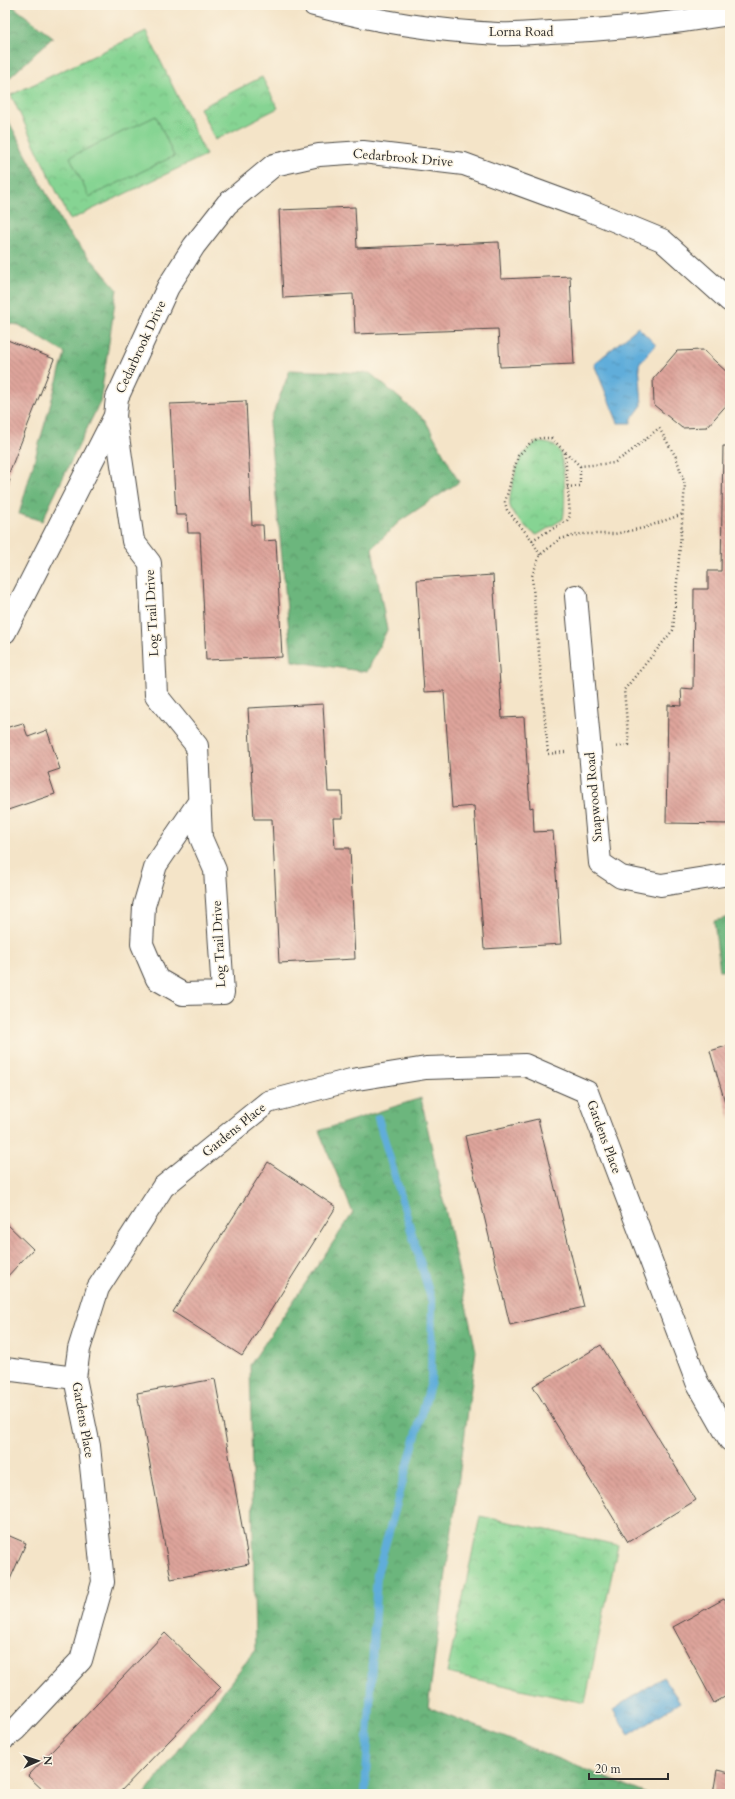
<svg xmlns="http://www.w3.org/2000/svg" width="735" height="1799" font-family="Cardo,serif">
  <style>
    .forest { fill: url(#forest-crowns); stroke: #4c7054 }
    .park { fill: url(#park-crowns); stroke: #58805f }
    .pitch { fill: #86d493; stroke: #58805f }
    .water { fill: url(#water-ripples); stroke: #466c82 }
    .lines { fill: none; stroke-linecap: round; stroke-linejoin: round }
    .stream { stroke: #61adda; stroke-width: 8 }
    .building { fill: url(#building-back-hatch) }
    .minor-casing { stroke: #494743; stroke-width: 24 }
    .path { stroke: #494743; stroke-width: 2.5; stroke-dasharray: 1 3; stroke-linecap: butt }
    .minor { stroke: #fff; stroke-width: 22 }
    .labels { text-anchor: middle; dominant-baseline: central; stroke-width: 3; stroke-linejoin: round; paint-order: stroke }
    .street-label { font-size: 13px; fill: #2b2b2b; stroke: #fcf5e5 }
  </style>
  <defs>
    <pattern id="forest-crowns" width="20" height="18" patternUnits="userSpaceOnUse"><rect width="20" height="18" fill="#6cb67d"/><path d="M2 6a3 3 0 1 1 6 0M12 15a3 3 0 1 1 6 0" fill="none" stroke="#599467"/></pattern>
    <pattern id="park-crowns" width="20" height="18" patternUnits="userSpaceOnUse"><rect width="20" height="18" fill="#86d493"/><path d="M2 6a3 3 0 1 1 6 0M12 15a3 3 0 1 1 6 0" fill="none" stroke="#74b67f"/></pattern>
    <pattern id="water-ripples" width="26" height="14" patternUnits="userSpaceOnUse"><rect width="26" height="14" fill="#61adda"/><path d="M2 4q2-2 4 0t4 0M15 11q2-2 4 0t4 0" fill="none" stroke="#508db1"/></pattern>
    <pattern id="building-back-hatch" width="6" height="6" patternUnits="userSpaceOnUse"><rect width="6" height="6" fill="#dea49b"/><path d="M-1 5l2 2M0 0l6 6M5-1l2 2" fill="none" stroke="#b4867f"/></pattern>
  </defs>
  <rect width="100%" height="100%" fill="#fcf5e5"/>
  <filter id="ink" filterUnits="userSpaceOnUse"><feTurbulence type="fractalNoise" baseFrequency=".025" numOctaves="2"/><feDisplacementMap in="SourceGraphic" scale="8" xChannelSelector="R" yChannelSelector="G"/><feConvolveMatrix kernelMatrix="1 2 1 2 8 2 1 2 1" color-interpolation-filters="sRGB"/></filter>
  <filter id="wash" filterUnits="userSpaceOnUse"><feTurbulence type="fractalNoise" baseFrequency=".012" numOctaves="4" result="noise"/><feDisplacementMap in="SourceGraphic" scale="16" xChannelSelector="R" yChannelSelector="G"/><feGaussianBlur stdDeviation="0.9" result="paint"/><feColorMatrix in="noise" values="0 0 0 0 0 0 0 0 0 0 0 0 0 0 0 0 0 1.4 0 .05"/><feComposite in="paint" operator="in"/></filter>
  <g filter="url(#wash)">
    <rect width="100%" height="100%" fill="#f4e4c8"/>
    <!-- forest -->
    <g class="forest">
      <polygon points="5,5 11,5 53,37 5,82"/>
      <polygon points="5,114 65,229 117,289 100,402 42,521 19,514 65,353 19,325 5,323"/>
      <polygon points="290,370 370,373 425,420 459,482 400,521 372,548 387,630 367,672 292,661 269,424"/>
      <polygon points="730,917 730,970 720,971 714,921"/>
      <polygon points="421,1098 476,1351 428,1707 647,1794 145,1794 255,1650 250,1365 353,1213 319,1131"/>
    </g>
    <!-- park -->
    <g class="park">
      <polygon points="146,31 206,155 70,220 11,95"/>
      <polygon points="262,77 278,108 215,140 200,108"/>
      <path d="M 537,442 C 544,443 553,443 558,449 C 565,458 566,507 563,519 L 537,535 C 529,532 512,514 510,506 C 508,498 516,468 520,460 C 523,452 530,447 537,442 Z"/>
      <polygon points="480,1516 618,1545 585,1703 447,1673"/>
    </g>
    <!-- pitch -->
    <polygon class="pitch" points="156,116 174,156 89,197 70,157"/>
    <!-- water -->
    <g class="water">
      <polygon points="638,327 656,345 639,364 642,405 631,420 631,423 618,423 594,364"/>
      <polygon points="663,1677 680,1702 629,1735 613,1710"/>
    </g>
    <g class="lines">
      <!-- stream -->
      <polyline class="stream" points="365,1794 377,1574 431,1382 432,1302 378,1118"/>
    </g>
    <g id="blocks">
      <!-- building -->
      <g class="building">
        <polygon points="355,207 357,248 499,242 501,279 570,276 574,364 500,367 498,329 355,334 353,294 283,298 279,210"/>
        <polygon points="5,339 54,359 7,478 10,480 5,492"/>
        <polygon points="703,350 730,375 730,401 707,427 682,428 654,405 653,379 677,351"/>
        <polygon points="246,401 252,525 263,525 264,541 276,540 282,657 206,660 200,533 188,533 187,515 176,515 170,404"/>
        <polygon points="723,446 730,446 730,824 666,823 668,705 682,706 681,688 693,689 694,589 708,589 708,571 721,571"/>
        <polygon points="493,575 502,718 524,717 530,808 533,807 534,832 553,831 561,944 484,949 474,806 452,808 444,691 424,692 417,580"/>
        <polygon points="323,704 328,792 342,792 343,818 333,818 335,848 350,848 355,959 279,963 272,819 254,819 248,708"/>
        <polygon points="23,723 28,737 47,730 60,769 48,773 55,794 5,811 5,728"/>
        <polygon points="730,1045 730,1119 710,1051"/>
        <polygon points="538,1119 584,1307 510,1325 465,1136"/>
        <polygon points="268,1162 336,1207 242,1356 173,1312"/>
        <polygon points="5,1222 33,1249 5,1279"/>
        <polygon points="601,1345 696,1500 628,1542 533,1386"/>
        <polygon points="215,1379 249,1564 171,1579 137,1393"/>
        <polygon points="5,1534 26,1543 5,1591"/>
        <polygon points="724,1599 730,1609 730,1694 714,1703 673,1627"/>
        <polygon points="165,1633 221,1687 118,1794 47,1794 28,1776"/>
        <polygon points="717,1770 730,1773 730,1794 713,1794"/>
      </g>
    </g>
  </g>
  <g filter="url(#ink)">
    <use href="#blocks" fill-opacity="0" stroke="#494743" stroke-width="1"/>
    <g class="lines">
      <!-- minor casing -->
      <g class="minor-casing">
        <g id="minor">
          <path d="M 314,5 C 373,21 437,31 498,34 C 515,35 533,33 550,32 C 610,30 670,24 730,14"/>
          <polyline points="115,416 133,541 150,563 156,695 197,746 201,838 215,870 223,993 183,994 157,979 142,944 144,906 156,865 199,802"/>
          <polyline points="576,596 600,863 621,877 661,885 730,874"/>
          <polyline points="5,632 115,416 117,398 168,287 194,246 227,204 274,165 319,155 363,152 464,164 589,210 662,240 730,301"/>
          <polyline points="5,1369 75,1378"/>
          <polyline points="5,1738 15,1730 81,1660 103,1582 89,1446 75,1378 79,1349 98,1288 163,1187 268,1102 351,1080 426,1068 525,1065 587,1092 697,1382 730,1440"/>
        </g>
      </g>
      <!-- path -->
      <g class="path">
        <polyline points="567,487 580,486 580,466"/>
        <polyline points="532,540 567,521 570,516 565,453"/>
        <polyline points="540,555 532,540 507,510 505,502 518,456 531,442 540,438 551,438 580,466 614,463 630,452 659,428 676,457 685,485 673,630 624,690 629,745 614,747"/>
        <polyline points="565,752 548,754 532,576 540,555 560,539 581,534 614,534 644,528 683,514"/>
      </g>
      <!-- minor -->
      <use href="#minor" class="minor"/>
    </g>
  </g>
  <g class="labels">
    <!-- street labels -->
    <g class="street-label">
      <text x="521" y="32">Lorna Road</text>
      <text transform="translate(403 158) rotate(5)">Cedarbrook Drive</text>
      <text transform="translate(141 347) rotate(-65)">Cedarbrook Drive</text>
      <text transform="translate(152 613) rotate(-93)">Log Trail Drive</text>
      <text transform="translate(594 797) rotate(-95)">Snapwood Road</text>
      <text transform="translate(219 944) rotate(-93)">Log Trail Drive</text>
      <text transform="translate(234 1130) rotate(-39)">Gardens Place</text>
      <text transform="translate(604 1137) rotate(70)">Gardens Place</text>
      <text transform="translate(83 1420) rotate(80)">Gardens Place</text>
    </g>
  </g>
  <!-- margin -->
  <rect width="735" height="1799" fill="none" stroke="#fcf5e5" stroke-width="20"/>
  <!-- north arrow -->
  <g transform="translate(38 1761) rotate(87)" stroke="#fcf5e5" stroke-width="3" paint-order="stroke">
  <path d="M0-3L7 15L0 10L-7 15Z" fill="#2b2b2b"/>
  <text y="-6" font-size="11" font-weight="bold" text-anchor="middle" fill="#2b2b2b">N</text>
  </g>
  <!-- scale -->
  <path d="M589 1773v6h79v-6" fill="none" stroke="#2b2b2b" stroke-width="2"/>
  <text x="595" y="1773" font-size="12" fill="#2b2b2b" stroke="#fcf5e5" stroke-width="3" paint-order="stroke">20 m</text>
</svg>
